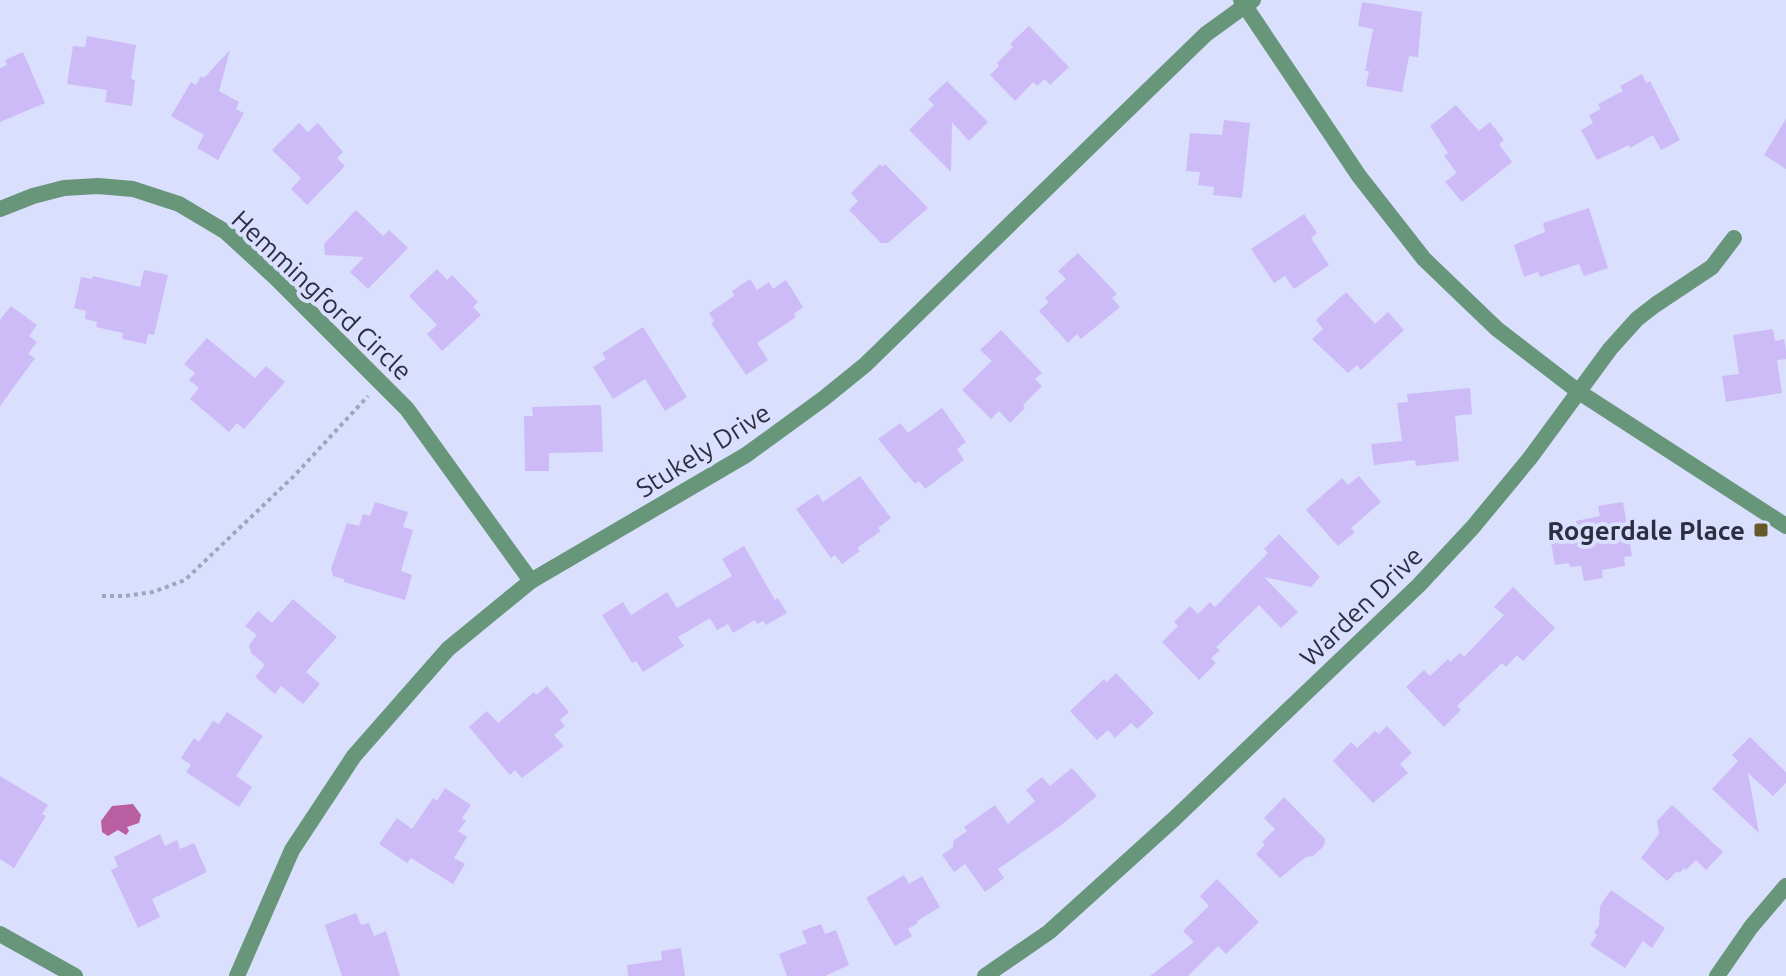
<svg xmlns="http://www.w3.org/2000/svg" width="1786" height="976" font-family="Ubuntu,sans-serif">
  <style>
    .water { fill: #b95ea0 }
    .building { fill: #cdbbf7 }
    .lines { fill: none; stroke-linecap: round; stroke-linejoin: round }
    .path { stroke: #a0a5bf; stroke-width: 4; stroke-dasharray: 4 4; stroke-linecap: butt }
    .street { stroke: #68967b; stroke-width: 16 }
    .poi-dot { fill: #645a27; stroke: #dadffd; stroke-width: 3 }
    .labels { text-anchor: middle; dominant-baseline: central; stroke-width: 8; stroke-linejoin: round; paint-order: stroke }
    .street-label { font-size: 26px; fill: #2c2f42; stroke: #dadffd }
    .poi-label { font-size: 26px; font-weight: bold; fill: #2c2f42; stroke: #dadffd; text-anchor: end }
  </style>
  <rect width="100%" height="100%" fill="#dadffd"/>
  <!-- water -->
  <polygon class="water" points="133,804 141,815 139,823 127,827 129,831 126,835 118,830 108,836 102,832 101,821 112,806"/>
  <!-- building -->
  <g class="building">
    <polygon points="1362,2 1422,12 1418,57 1409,56 1402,92 1366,86 1369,71 1365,71 1373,29 1358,26"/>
    <polygon points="1029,26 1069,67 1050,85 1045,79 1037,86 1033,82 1015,101 990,75 999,66 997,63 1013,47 1010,44"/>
    <polygon points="87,36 136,45 131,79 135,80 132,106 105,102 107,90 67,84 73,46 85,47"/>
    <polygon points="230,50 219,91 239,102 236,109 244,113 218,160 197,148 204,135 171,116 191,82 196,85 201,76 204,78"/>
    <polygon points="23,52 45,103 0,122 0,68 7,65 5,60"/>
    <polygon points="1642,74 1646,83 1650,81 1680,140 1661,150 1653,135 1630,148 1629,145 1597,160 1581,130 1593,123 1589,115 1601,109 1598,104 1623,91 1620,86"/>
    <polygon points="947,81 988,122 969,141 952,122 951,172 909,130 934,105 928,99"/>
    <polygon points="1456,105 1479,131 1490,122 1504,140 1499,144 1512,162 1462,202 1445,182 1457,173 1444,156 1448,153 1430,126"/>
    <polygon points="1786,119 1786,169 1764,155"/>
    <polygon points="1224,120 1250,123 1242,198 1213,195 1214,187 1198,185 1200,172 1186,171 1190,133 1222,135"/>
    <polygon points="299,123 308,132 318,123 343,152 337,158 345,166 307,205 291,189 301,178 272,150"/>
    <polygon points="880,164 882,167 885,164 928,208 888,243 881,243 849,210 858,201 851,193"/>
    <polygon points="1589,208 1608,268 1584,276 1579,264 1540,277 1538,272 1524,277 1514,245 1545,232 1543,223"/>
    <polygon points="356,210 383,236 389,230 408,248 368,289 350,272 364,257 325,255 324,244"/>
    <polygon points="1304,214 1317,233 1311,238 1329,265 1294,289 1285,276 1274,283 1251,249"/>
    <polygon points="1078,253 1117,294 1112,298 1120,307 1081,339 1077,334 1068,343 1039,311 1049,302 1045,298 1066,279 1058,271"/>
    <polygon points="437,269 447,280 452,275 478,302 473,307 481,315 442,351 427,334 437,325 409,296"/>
    <polygon points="144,270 168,275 154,335 148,334 146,344 122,339 123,333 96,327 97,322 85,319 86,311 74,308 81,277 92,279 93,276 140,287"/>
    <polygon points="750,279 757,290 769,282 773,289 786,280 803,307 794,314 796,317 757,343 768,360 746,375 711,323 714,321 709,313 734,296 732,291"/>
    <polygon points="1346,292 1375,324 1388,312 1404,330 1361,370 1357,365 1348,373 1312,339 1323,329 1316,320"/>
    <polygon points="11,306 37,325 29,336 37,342 28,354 35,358 0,406 0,320"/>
    <polygon points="643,327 687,397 665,411 645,379 613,399 593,367 606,359 602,353"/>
    <polygon points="1773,329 1775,341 1784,339 1786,351 1786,359 1777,360 1782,393 1726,402 1722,376 1739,374 1733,335"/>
    <polygon points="1001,330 1042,373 1035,379 1042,386 1023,405 1025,408 1010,423 999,411 991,419 962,390 992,361 980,350"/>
    <polygon points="207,338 255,378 266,366 285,382 244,429 237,423 229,432 190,399 199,388 189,380 195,373 184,364"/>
    <polygon points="1470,388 1472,414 1455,416 1459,461 1416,466 1415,460 1374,465 1371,444 1402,441 1397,403 1408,402 1407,394"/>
    <polygon points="601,405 603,452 549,453 549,471 525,471 524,416 533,416 532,407"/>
    <polygon points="942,408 966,442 957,449 964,460 925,489 919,481 915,484 878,439 900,423 908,433"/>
    <polygon points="860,476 891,518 878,528 881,531 857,548 860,551 842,564 835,555 831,558 796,509 818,494 823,502"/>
    <polygon points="1359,476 1381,502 1351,528 1355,532 1338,546 1306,510 1342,478 1348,485"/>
    <polygon points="375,502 408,512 403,527 413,530 401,571 412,575 405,600 344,582 344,579 333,576 331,569 347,523 359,526 363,514 370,516"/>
    <polygon points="1623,502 1632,556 1624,557 1625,566 1602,570 1603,578 1584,581 1581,566 1570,567 1569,563 1555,565 1549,531 1577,527 1576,521 1600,516 1598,506"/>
    <polygon points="1279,534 1320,577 1311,587 1264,577 1298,612 1281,628 1259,605 1216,647 1220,650 1211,658 1216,663 1199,680 1162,642 1178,626 1174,622 1190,606 1198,614 1210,602 1215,607 1268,553 1264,549"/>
    <polygon points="744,546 775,600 778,598 787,613 766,625 763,621 757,624 755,620 733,633 728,624 717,630 710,618 678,637 684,646 643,672 636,661 632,663 602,615 623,602 631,615 667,592 677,608 732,576 722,559"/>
    <polygon points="1513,587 1555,628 1523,661 1517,655 1506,667 1502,663 1457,706 1461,710 1444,727 1406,687 1424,670 1430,676 1448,659 1450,662 1460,653 1464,657 1504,615 1494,607"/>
    <polygon points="293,599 337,637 306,672 320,684 303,704 281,686 275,694 255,677 265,665 251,653 249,645 257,635 245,626 258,611 272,623"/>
    <polygon points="1116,673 1154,713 1137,729 1131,723 1115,738 1108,730 1097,740 1070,711 1104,679 1107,682"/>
    <polygon points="547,686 569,712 560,720 565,726 554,735 564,746 522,778 515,770 510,775 469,727 487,711 498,723 534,692 536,695"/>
    <polygon points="227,712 263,736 236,776 252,787 239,807 186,772 191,765 181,758 194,738 199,742 213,721 219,724"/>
    <polygon points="1387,726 1412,753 1400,764 1408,773 1373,803 1333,761 1351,742 1357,748 1375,731 1379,734"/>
    <polygon points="1750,737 1786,772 1786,783 1773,796 1748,773 1759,833 1712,789 1738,761 1732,755"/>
    <polygon points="1072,768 1097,796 1060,826 998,869 1004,878 985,892 965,864 954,872 942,855 953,847 953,841 967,831 964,827 995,805 1008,824 1035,801 1026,790 1042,777 1050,786"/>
    <polygon points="0,776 48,805 42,814 46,816 14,868 0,859"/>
    <polygon points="445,788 471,805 462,818 466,821 458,831 467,837 454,858 465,864 453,884 411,858 407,863 379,844 397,818 412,829 433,798 437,801"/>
    <polygon points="1284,797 1325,839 1324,846 1313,856 1306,857 1280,878 1256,854 1265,845 1262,842 1275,829 1264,818"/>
    <polygon points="1672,805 1723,852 1706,870 1696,860 1686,870 1684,868 1679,873 1677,871 1667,881 1641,858 1659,834 1657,821"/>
    <polygon points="160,834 165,846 177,840 180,849 194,843 207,872 152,899 160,917 138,928 111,870 118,867 114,857"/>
    <polygon points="904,875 909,884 922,876 940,907 917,921 918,923 908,929 912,936 895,946 866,898"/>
    <polygon points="1217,879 1259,922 1226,954 1218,946 1188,976 1150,976 1194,942 1183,931 1209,906 1200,896"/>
    <polygon points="1611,890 1665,928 1652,948 1643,941 1625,968 1590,945 1597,935 1594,933 1599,925 1600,906"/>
    <polygon points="356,913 361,925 369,923 374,936 386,931 400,976 342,976 325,925"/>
    <polygon points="821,924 825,934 836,930 849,965 825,976 787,976 779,954 807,943 802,931"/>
    <polygon points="681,948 685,976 628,976 627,965 662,960 661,951"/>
  </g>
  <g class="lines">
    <!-- path -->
    <polyline class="path" points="102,596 125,596 153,592 185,580 294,476 368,396"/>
    <!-- street -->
    <g class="street">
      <polyline points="1241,0 1359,176 1424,259 1497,329 1579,392 1786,526"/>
      <polyline points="0,209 33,196 64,188 98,186 133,189 179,204 226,232 276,278 407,409 531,581"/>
      <polyline points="0,934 75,976"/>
      <polyline points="237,976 292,850 354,756 448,649 531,581 746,455 823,399 865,365 1206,34 1253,0"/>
      <polyline points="985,976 1049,932 1174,819 1419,585 1473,527 1530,458 1610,349 1637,319 1655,305 1712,267 1734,238"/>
      <polyline points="1717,976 1751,927 1786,886"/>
    </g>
  </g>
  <!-- markers -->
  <rect class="poi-dot" x="1753" y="522" width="16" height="16" rx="4"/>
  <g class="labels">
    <!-- street labels -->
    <g class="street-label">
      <text transform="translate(322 295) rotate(43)">Hemmingford Circle</text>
      <text transform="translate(703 450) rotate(-32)">Stukely Drive</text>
      <text transform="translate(1361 606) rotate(-44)">Warden Drive</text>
    </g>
    <!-- poi labels -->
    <g class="poi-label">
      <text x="1745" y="530">Rogerdale Place</text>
    </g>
  </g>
</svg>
